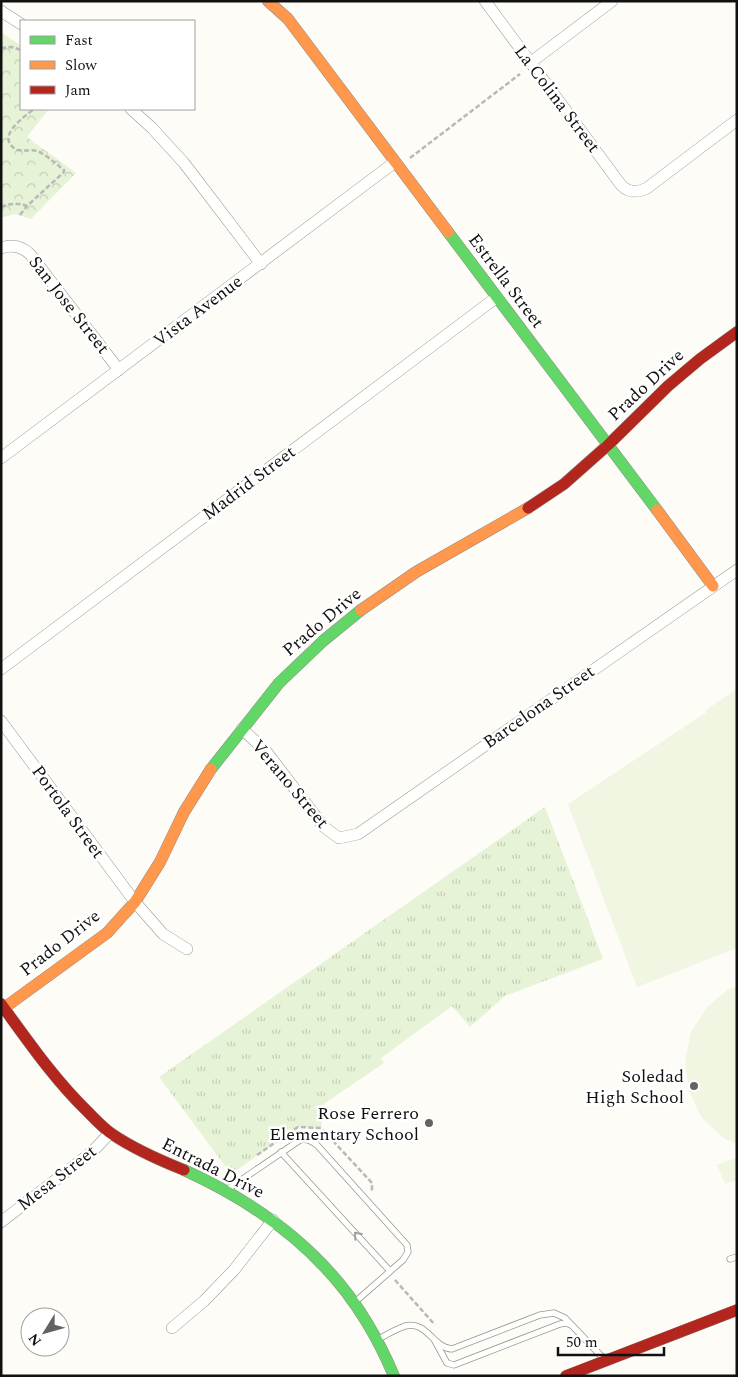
<svg xmlns="http://www.w3.org/2000/svg" width="738" height="1377" font-family="Spectral,serif">
  <style>
    .grass { fill: url(#grass-tufts) }
    .park { fill: url(#park-crowns) }
    .pitch { fill: #f0f6e1 }
    .lines { fill: none; stroke-linecap: round; stroke-linejoin: round }
    .lane-casing { stroke: #979795; stroke-width: 7 }
    .street-casing { stroke: #979795; stroke-width: 12 }
    .fast-casing { stroke: #8e8d8b; stroke-width: 12 }
    .slow-casing { stroke: #8e8d8b; stroke-width: 12 }
    .jam-casing { stroke: #8e8d8b; stroke-width: 12 }
    .path { stroke: #b9b9b8; stroke-width: 2.5; stroke-dasharray: 5 2.5; stroke-linecap: butt }
    .lane { stroke: #fffffe; stroke-width: 5.5 }
    .street { stroke: #fffffe; stroke-width: 11 }
    .fast { stroke: #63d668; stroke-width: 11 }
    .slow { stroke: #ff974d; stroke-width: 11 }
    .jam { stroke: #b3261e; stroke-width: 11 }
    .oneway { stroke: #a0a09f }
    .poi-dot { fill: #646362; stroke: #fff; stroke-width: 2 }
    .labels { text-anchor: middle; dominant-baseline: central; stroke-width: 5; stroke-linejoin: round; paint-order: stroke }
    .street-label { font-size: 18px; fill: #111; stroke: #fff }
    .poi-label { font-size: 18px; fill: #111; stroke: #fff; text-anchor: end }
  </style>
  <defs>
    <pattern id="grass-tufts" width="24" height="20" patternUnits="userSpaceOnUse" patternTransform="scale(1.25)"><rect width="24" height="20" fill="#e7f3d7"/><path d="M3 7l-1-3M5 7V3M7 7l1-3M15 17l-1-3M17 17v-4M19 17l1-3" fill="none" stroke="#c5cfb8"/></pattern>
    <pattern id="park-crowns" width="20" height="18" patternUnits="userSpaceOnUse" patternTransform="scale(1.25)"><rect width="20" height="18" fill="#e7f3d7"/><path d="M2 6a3 3 0 1 1 6 0M12 15a3 3 0 1 1 6 0" fill="none" stroke="#c5cfb8"/></pattern>
  </defs>
  <rect width="100%" height="100%" fill="#fdfcf7"/>
  <!-- grass -->
  <polygon class="grass" points="545,807 603,959 505,996 470,1027 452,1006 381,1058 384,1063 325,1103 321,1128 298,1127 231,1174 159,1077"/>
  <!-- park -->
  <polygon class="park" points="1,32 21,46 21,109 49,109 27,137 76,173 31,219 15,214 1,218"/>
  <!-- pitch -->
  <g class="pitch">
    <polygon points="737,689 737,948 637,987 568,804 707,712 706,710"/>
    <polygon points="737,986 737,1144 725,1139 702,1118 689,1091 685,1062 691,1032 707,1007 729,989"/>
    <polygon points="737,1157 737,1180 725,1184 717,1165"/>
  </g>
  <g class="lines">
    <!-- lane casing -->
    <g class="lane-casing">
      <g id="lane">
        <polyline points="281,1152 390,1271"/>
        <path d="M 228,1189 L 300,1140 C 307,1138 312,1141 317,1145 L 407,1245 L 408,1252 L 403,1260 L 355,1302"/>
        <polyline points="730,1259 737,1257"/>
        <path d="M 377,1340 C 386,1335 396,1329 405,1326 C 427,1320 433,1348 452,1349 L 540,1315 L 554,1313 L 565,1318 L 604,1359"/>
        <polyline points="435,1341 447,1363 454,1365 560,1324 566,1323 571,1325"/>
      </g>
    </g>
    <!-- street casing -->
    <g class="street-casing">
      <g id="street">
        <path d="M 485,1 L 621,185 C 629,193 637,193 647,188 L 737,120"/>
        <polyline points="1,11 21,24"/>
        <polyline points="530,63 612,1"/>
        <polyline points="131,109 152,128 184,163 261,264"/>
        <path d="M 1,248 C 12,244 21,246 30,254 L 119,370"/>
        <polyline points="1,458 395,162"/>
        <polyline points="1,669 497,297"/>
        <polyline points="1,721 135,902 163,934 187,949"/>
        <polyline points="242,729 265,750 324,827 339,838 358,834 737,570"/>
        <polyline points="1,1222 92,1152 110,1133"/>
        <polyline points="172,1328 204,1301 234,1270 273,1220"/>
      </g>
    </g>
    <!-- fast casing -->
    <g class="fast-casing">
      <g id="fast">
        <polyline points="448,232 657,510"/>
        <polyline points="211,769 279,683 323,641 361,610"/>
        <path d="M 184,1170 C 257,1203 324,1252 366,1321 C 377,1339 386,1357 394,1376"/>
      </g>
    </g>
    <!-- slow casing -->
    <g class="slow-casing">
      <g id="slow">
        <polyline points="268,1 288,19 448,232"/>
        <polyline points="657,510 713,586"/>
        <polyline points="361,610 416,572 528,508"/>
        <polyline points="4,1008 107,933 135,902 160,862 184,812 211,769"/>
      </g>
    </g>
    <!-- jam casing -->
    <g class="jam-casing">
      <g id="jam">
        <polyline points="528,508 564,484 608,445 668,386 700,359 737,332"/>
        <path d="M 1,1004 C 28,1041 54,1079 87,1111 C 95,1119 103,1128 112,1134 C 134,1149 159,1160 184,1170"/>
        <polyline points="566,1376 737,1310"/>
      </g>
    </g>
    <!-- path -->
    <g class="path">
      <polyline points="45,21 45,20"/>
      <polyline points="1,48 12,47 21,50"/>
      <polyline points="410,158 520,74"/>
      <path d="M 1,207 C 10,203 18,203 27,206 L 64,172 L 64,170 C 56,164 49,157 41,153 C 34,148 26,152 18,150 C 14,149 11,146 9,142 C 5,130 25,116 34,109"/>
      <polyline points="20,215 27,206"/>
      <polyline points="257,1155 298,1127 321,1128 372,1183 372,1190 373,1191"/>
      <polyline points="395,1280 435,1325"/>
    </g>
    <!-- lane -->
    <use href="#lane" class="lane"/>
    <!-- street -->
    <use href="#street" class="street"/>
    <!-- fast -->
    <use href="#fast" class="fast"/>
    <!-- slow -->
    <use href="#slow" class="slow"/>
    <!-- jam -->
    <use href="#jam" class="jam"/>
  </g>
  <!-- one-way arrows -->
  <defs><path id="oneway-chevron" d="M-2-3.5L2.5 0L-2 3.5" fill="none" stroke-width="1.6" stroke-linecap="round" stroke-linejoin="round" transform="scale(1.25)"/></defs>
  <use class="oneway" href="#oneway-chevron" transform="translate(357 1235) rotate(-132)"/>
  <!-- markers -->
  <g class="poi-dot">
    <circle cx="694" cy="1086" r="5"/>
    <circle cx="429" cy="1123" r="5"/>
  </g>
  <g class="labels">
    <!-- street labels -->
    <g class="street-label">
      <text transform="translate(557 99) rotate(53)">La Colina Street</text>
      <text transform="translate(506 281) rotate(53)">Estrella Street</text>
      <text transform="translate(69 305) rotate(52)">San Jose Street</text>
      <text transform="translate(198 311) rotate(-37)">Vista Avenue</text>
      <text transform="translate(646 385) rotate(-43)">Prado Drive</text>
      <text transform="translate(249 483) rotate(-37)">Madrid Street</text>
      <text transform="translate(322 622) rotate(-40)">Prado Drive</text>
      <text transform="translate(539 707) rotate(-35)">Barcelona Street</text>
      <text transform="translate(290 784) rotate(50)">Verano Street</text>
      <text transform="translate(68 812) rotate(54)">Portola Street</text>
      <text transform="translate(60 943) rotate(-38)">Prado Drive</text>
      <text transform="translate(213 1168) rotate(27)">Entrada Drive</text>
      <text transform="translate(57 1178) rotate(-38)">Mesa Street</text>
    </g>
    <!-- poi labels -->
    <g class="poi-label">
      <text x="684" y="1076">Soledad<tspan x="684" dy="21">High School</tspan></text>
      <text x="419" y="1113">Rose Ferrero<tspan x="419" dy="21">Elementary School</tspan></text>
    </g>
  </g>
  <!-- border -->
  <rect width="738" height="1377" fill="none" stroke="#111111" stroke-width="5"/>
  <!-- legend -->
  <rect x="20" y="20" width="175" height="90" fill="#ffffff" stroke="#a0a0a0"/>
  <rect x="30" y="36" width="25" height="8" fill="#63d668" stroke="#a0a0a0"/>
  <text x="65" y="45" font-size="15" fill="#111111">Fast</text>
  <rect x="30" y="61" width="25" height="8" fill="#ff974d" stroke="#a0a0a0"/>
  <text x="65" y="70" font-size="15" fill="#111111">Slow</text>
  <rect x="30" y="86" width="25" height="8" fill="#b3261e" stroke="#a0a0a0"/>
  <text x="65" y="95" font-size="15" fill="#111111">Jam</text>
  <!-- north arrow -->
  <g transform="translate(45 1332) rotate(233)"><circle r="24" fill="#ffffff" stroke="#a0a0a0"/>
  <path d="M0-4L9 19L0 12L-9 19Z" fill="#646362"/>
  <text y="-8" font-size="14" font-weight="bold" text-anchor="middle" fill="#111111">N</text>
  </g>
  <!-- scale -->
  <path d="M558 1347v8h106v-8" fill="none" stroke="#111111" stroke-width="2.5"/>
  <text x="566" y="1347" font-size="15" fill="#111111" stroke="#ffffff" stroke-width="4" paint-order="stroke">50 m</text>
</svg>
